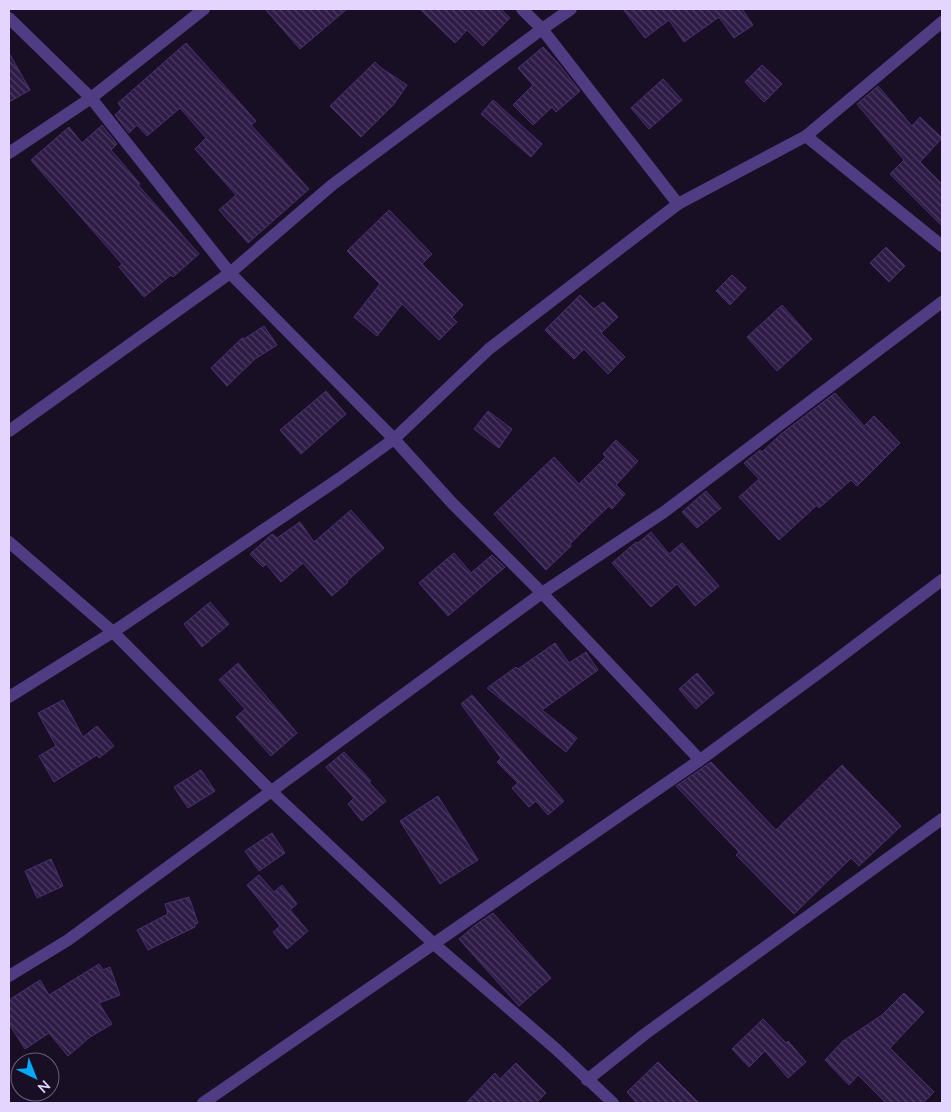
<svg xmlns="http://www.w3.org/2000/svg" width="951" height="1112" font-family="Lato,sans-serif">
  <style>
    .building { fill: url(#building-back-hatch); stroke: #4b2f71 }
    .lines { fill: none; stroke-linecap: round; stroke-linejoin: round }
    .minor { stroke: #4f3c83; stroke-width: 12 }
  </style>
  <defs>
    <pattern id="building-back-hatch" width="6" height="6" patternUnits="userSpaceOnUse" patternTransform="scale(1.25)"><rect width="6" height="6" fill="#2e1c46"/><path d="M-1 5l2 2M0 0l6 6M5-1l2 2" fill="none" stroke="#4c3c62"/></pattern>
  </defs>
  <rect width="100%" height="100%" fill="#180f25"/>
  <!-- building -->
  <g class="building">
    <polygon points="265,9 347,9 300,49"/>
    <polygon points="420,9 501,9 510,18 483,46 467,30 455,43"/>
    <polygon points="623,9 742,9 753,25 734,38 719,17 684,42 669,20 645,38"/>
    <polygon points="186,43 256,121 251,125 309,189 248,243 219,210 236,195 195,149 206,138 180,108 147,136 137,125 129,133 115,115 122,108 118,103"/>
    <polygon points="543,47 558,63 580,91 556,112 552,107 533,125 513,105 533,85 518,68"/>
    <polygon points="9,53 30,90 9,102"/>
    <polygon points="375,62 381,68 407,85 394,104 361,137 330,106"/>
    <polygon points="762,65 782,84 764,102 745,82"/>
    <polygon points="663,79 682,100 649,129 631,108"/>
    <polygon points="878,86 912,126 920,117 942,138 920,162 942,184 942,226 890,174 904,160 857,104"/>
    <polygon points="493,100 542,144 531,157 481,114"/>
    <polygon points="102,125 117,144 111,150 140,184 138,185 199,254 173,277 171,275 144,297 119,267 122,264 31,160 69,127 82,143"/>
    <polygon points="389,210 432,254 422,264 463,305 452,317 457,322 439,340 402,304 377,336 354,317 380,284 347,251"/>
    <polygon points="886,247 905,266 889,282 870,263"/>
    <polygon points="732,275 746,288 730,305 716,291"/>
    <polygon points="580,295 594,309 603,302 618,317 601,333 625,357 608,374 584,349 574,359 545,330"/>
    <polygon points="782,305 812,339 777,371 747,337"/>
    <polygon points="264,326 277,345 255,359 227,386 211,368 242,338 244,339"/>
    <polygon points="326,391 346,414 301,454 280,430"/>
    <polygon points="835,393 864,426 874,416 900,443 857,486 851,480 819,508 817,505 779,540 739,497 759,479 744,463 760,450 762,452 781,434"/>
    <polygon points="488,411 512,429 499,448 474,429"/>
    <polygon points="616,440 638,461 616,485 625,494 612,509 609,506 588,526 570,544 571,546 546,570 494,514 554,457 579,484 606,457 603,454"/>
    <polygon points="706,491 721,508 697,528 682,512"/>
    <polygon points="351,510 384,548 347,581 348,582 332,596 303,563 281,582 266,564 263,567 250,554 272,534 277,538 300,522 314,542"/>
    <polygon points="651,532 669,554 682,543 719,586 695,606 677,584 651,607 612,563 636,542 638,543"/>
    <polygon points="454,553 471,573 492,555 505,567 448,616 419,583"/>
    <polygon points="210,602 229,624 202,647 184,624"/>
    <polygon points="555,643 569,663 586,652 598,670 542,710 577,738 566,752 487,688 516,667 518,669"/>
    <polygon points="238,663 297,733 271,756 236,717 245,709 219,680"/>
    <polygon points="697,673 714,693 696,709 679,689"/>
    <polygon points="472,695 564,801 548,815 536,801 529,807 512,788 518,783 497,762 501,758 461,704"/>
    <polygon points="63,700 83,737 97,726 114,746 99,758 97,755 54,782 39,756 56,746 38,713"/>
    <polygon points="344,752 371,781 369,782 386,801 362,821 348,804 354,798 326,767"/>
    <polygon points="711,762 776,830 842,765 901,826 859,866 851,858 794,914 736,855 739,852 676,786"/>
    <polygon points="201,770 215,791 188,808 174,787"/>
    <polygon points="438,796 478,860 440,884 400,821"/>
    <polygon points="272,833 285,853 259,871 245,851"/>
    <polygon points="51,859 63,886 37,898 25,871"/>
    <polygon points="259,875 274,892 282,885 297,904 290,910 308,931 287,949 273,932 280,926 247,885"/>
    <polygon points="189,897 198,923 195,924 195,927 148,950 137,930 168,914 165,904"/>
    <polygon points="493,913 551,978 519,1006 459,939 474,926"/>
    <polygon points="99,964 103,970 110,967 120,995 99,1003 112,1024 90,1037 68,1056 49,1033 25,1049 9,1024 9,1000 40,980 49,995"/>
    <polygon points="904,993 924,1012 890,1048 934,1092 923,1103 886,1103 858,1075 849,1085 825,1060 843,1041 882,1015"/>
    <polygon points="763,1019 786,1043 788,1041 806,1062 788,1078 765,1051 749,1067 732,1049"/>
    <polygon points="658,1062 699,1103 637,1103 627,1092"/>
    <polygon points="516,1063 546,1093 536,1103 466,1103 495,1073 500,1079"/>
  </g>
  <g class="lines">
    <!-- minor -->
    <g class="minor">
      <polyline points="204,9 91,98 230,273 394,439 452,503 542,593 700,760"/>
      <polyline points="522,9 542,29 678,204"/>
      <polyline points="9,18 91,98 9,153"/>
      <polyline points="806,136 942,246"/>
      <polyline points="9,431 230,273 332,185 542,29 571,9"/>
      <polyline points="9,542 113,632 271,791 434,944 556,1049 613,1103"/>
      <polyline points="9,697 113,632 340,478 394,439 489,349 678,204 806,136 942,22"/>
      <polyline points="9,976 68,940 542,593 664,512 942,302"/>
      <polyline points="587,1080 645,1034 942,819"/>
      <polyline points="203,1103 700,760 824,669 942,580"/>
    </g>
  </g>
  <!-- border -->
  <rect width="951" height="1112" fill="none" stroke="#e3d5fe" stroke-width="20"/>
  <!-- north arrow -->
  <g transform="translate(35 1077) rotate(137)"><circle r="24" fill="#180f25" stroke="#695e7c"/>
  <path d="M0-4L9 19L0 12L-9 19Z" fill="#06a8f9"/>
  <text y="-8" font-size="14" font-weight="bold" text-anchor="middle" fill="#e3d5fe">N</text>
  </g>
</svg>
